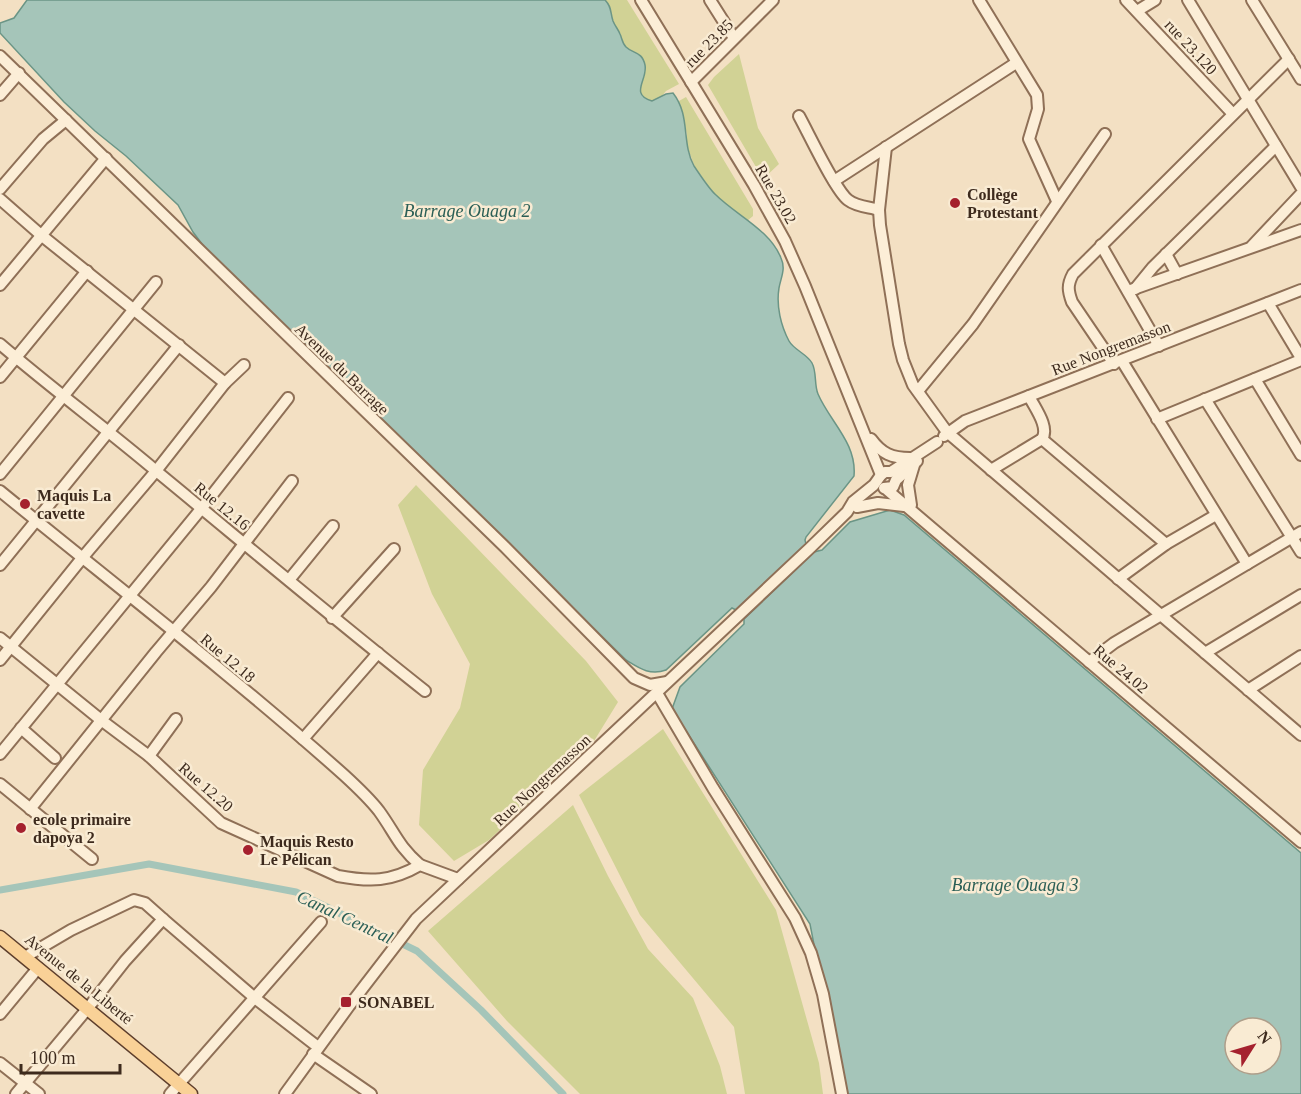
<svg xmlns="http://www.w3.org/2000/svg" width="1301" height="1094" font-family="Georgia,serif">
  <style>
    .green { fill: #d1d295 }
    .water { fill: #a5c5b9; stroke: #6b9586; stroke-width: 1.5; fill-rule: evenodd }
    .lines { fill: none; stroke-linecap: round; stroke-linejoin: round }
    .canal { stroke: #a5c5b9; stroke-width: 7 }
    .minor-casing { stroke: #8f7057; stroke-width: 14 }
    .major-casing { stroke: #5d3e2c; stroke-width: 15 }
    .minor { stroke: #fceed7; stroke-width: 10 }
    .major { stroke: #f9d197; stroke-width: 12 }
    .poi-dot { fill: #a5212e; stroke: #f9ebd3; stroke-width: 2 }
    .labels { text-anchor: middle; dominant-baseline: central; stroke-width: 5; stroke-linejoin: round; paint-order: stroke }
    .street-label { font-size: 16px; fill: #3d2a1d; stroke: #f9ebd3 }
    .poi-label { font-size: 16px; font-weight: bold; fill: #3d2a1d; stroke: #f9ebd3; text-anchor: start }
    .water-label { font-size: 18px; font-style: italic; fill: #2b5f56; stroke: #f9ebd3 }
  </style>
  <rect width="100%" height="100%" fill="#f3e0c3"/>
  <!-- green -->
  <g class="green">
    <path d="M 605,0 L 627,0 L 679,84 L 666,91 L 661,97 L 652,101 C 629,94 648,80 645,66 C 642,51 633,54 626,47 C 622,43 622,38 620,34 C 618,29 615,26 613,21 C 610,12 612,7 605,0 Z"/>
    <polygon points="739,54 758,128 779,164 763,179 708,85 714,77"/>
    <polygon points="686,97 753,209 753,216 747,221 716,196 695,167 686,144 687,134 679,101"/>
    <polygon points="416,485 586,661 618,702 594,741 489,840 454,861 419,825 423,770 460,708 470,664 432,594 398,505"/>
    <polygon points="663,729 776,910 819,1063 823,1094 745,1094 734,1027 640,915 579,795"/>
    <polygon points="573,805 608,876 648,949 693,998 720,1066 727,1094 580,1094 507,1021 428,931"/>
  </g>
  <!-- water -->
  <g class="water">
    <path d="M 27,0 L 605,0 C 612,7 610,12 613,21 C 615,26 618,29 620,34 C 622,38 622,43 626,47 C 633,54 642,51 645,65 C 648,80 629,94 652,101 L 666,94 L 673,93 C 691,116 681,142 694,166 C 698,172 711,191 716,195 C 736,215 770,230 781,258 C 786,269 781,277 779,288 C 776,306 781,326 789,341 C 794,350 807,354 812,363 C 817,372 814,385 818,394 C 830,422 857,443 854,476 L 806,537 L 805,540 L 806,544 L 736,610 L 732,608 L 666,670 C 650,676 639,668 626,660 L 205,248 L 193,232 L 178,205 L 126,156 L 95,131 L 64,102 L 0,33 L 0,23 L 14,18 Z"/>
    <path d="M 890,510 L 904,515 L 1301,853 L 1301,1094 L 843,1094 L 810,924 L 672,709 L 680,687 L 744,624 L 744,619 L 814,552 L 822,550 L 850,522 ZM 1235,1028 L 1271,1028 L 1271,1064 L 1235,1064 Z"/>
  </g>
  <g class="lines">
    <!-- canal -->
    <polyline class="canal" points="0,890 149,864 296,892 417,951 481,1010 563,1094"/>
    <!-- minor casing -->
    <g class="minor-casing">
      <g id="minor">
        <polyline points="641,0 754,185 785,241 805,286 881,475"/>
        <polyline points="710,0 734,38"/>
        <polyline points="979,0 1037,95 1038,109 1029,139 1057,201"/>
        <polyline points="1126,0 1233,114"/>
        <polyline points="1188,0 1301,187"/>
        <polyline points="1252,0 1301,79"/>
        <polyline points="1137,11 1155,0"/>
        <polyline points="0,56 505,547 634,678 650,685 667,682"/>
        <polyline points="691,82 773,0"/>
        <polyline points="0,95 19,73"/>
        <path d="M 799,116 C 809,134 835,190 848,200 C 857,207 870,207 879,210"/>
        <polyline points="886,147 879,210 880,225 899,344 903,360 913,385 947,432 1301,735"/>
        <polyline points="834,181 1016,63"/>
        <polyline points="0,189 43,139 66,120"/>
        <polyline points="0,199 41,235 225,383"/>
        <polyline points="1101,245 1159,346"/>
        <polyline points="1252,246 1301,194"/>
        <polyline points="1166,254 1177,274"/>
        <polyline points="0,285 106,158"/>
        <polyline points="1135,289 1153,267 1276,146"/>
        <polyline points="1128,291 1301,230"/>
        <polyline points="1268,303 1301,358"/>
        <path d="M 0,344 C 50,387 104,427 155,470 C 245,544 334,619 425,691"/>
        <polyline points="1122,361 1247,564"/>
        <path d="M 1114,364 L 1072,302 C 1068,291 1067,285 1073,274 L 1289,59"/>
        <polyline points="0,377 87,271"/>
        <polyline points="1255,379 1301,455"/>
        <polyline points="918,391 973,324 1105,134"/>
        <polyline points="1205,399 1301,552"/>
        <polyline points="1157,419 1301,360"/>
        <polyline points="944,436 965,421 1301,290"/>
        <path d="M 871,439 C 882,454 892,458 910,458"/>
        <polyline points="1042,439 1166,544"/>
        <path d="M 991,470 L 1042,439 C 1050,427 1034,407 1029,396"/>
        <polyline points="0,474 156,282"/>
        <polyline points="884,488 893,487 896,480 917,461"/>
        <polyline points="886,489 1301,842"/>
        <path d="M 0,491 C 115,585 233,676 344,775 C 356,786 369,798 379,811 C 395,833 398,846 420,865"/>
        <polyline points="911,505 908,485 914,465"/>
        <polyline points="857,507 878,503 904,506"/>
        <polyline points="0,565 179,345"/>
        <polyline points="1118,579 1166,544 1216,515"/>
        <polyline points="289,580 333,526"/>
        <polyline points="332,618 394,549"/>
        <path d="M 0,638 L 101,720 L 149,756 L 221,823 L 338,876 C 370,882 391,882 420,865 L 458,879"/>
        <polyline points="1205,653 1301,595"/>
        <polyline points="0,660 83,557 156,471 225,383 244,365"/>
        <polyline points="1089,662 1114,643 1301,532"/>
        <polyline points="1248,690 1301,656"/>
        <polyline points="657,693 713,788 795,918 811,953 823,994 842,1094"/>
        <polyline points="21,728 55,758"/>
        <polyline points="303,739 378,653"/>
        <polyline points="0,754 201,509 288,398"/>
        <polyline points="149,756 176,719"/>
        <polyline points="0,784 92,859"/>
        <polyline points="30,809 156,652 211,587 292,481"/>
        <polyline points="25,957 71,930 134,900 145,903 163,919"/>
        <polyline points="0,1014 38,968"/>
        <polyline points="313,1054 371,1094"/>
        <polyline points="0,1063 39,1094"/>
        <polyline points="16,1094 88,1008 125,961 163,919 256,999 318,1047"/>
        <polyline points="170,1094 321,922"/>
        <polyline points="285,1094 349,1006 416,919 810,548 847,512 853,502 874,485 881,475 885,472 891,472 937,442"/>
      </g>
    </g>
    <!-- major casing -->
    <g class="major-casing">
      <polyline id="major" points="0,937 191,1094"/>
    </g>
    <!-- minor -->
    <use href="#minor" class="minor"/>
    <!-- major -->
    <use href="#major" class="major"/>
  </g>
  <!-- markers -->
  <g class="poi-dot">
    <circle cx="955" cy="203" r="6"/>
    <circle cx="25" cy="504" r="6"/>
    <circle cx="21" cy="828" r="6"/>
    <circle cx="248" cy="850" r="6"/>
    <rect x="340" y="996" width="12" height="12" rx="3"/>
  </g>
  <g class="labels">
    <!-- street labels -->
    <g class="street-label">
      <text transform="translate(709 43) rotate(-45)">rue 23.85</text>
      <text transform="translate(1191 47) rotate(47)">rue 23.120</text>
      <text transform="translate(776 194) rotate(60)">Rue 23.02</text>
      <text transform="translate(1111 348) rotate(-21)">Rue Nongremasson</text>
      <text transform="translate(342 369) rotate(44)">Avenue du Barrage</text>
      <text transform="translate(222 506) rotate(39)">Rue 12.16</text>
      <text transform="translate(228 658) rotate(40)">Rue 12.18</text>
      <text transform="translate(1121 669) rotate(40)">Rue 24.02</text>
      <text transform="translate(542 780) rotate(-43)">Rue Nongremasson</text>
      <text transform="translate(206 787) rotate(41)">Rue 12.20</text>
      <text transform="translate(79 979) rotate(39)">Avenue de la Liberté</text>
    </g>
    <!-- poi labels -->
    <g class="poi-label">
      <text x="967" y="194">Collège<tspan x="967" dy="18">Protestant</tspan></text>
      <text x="37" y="495">Maquis La<tspan x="37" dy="18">cavette</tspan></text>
      <text x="33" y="819">ecole primaire<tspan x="33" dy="18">dapoya 2</tspan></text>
      <text x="260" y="841">Maquis Resto<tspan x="260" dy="18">Le Pélican</tspan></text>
      <text x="358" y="1002">SONABEL</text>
    </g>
    <!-- water labels -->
    <g class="water-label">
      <text x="467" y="211">Barrage Ouaga 2</text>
      <text x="1015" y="885">Barrage Ouaga 3</text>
      <text transform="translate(345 917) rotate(25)">Canal Central</text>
    </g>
  </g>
  <!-- north arrow -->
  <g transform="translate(1253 1046) rotate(53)"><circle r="28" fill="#f9ebd3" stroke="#ae9e8a" stroke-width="1.5"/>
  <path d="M0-4.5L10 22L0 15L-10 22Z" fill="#a5212e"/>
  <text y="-9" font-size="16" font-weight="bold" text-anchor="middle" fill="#3d2a1d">N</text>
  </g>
  <!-- scale -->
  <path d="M21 1064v9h99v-9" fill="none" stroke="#3d2a1d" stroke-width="3"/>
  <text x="30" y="1064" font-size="18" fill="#3d2a1d" stroke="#f9ebd3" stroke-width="4.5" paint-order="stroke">100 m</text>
</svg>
